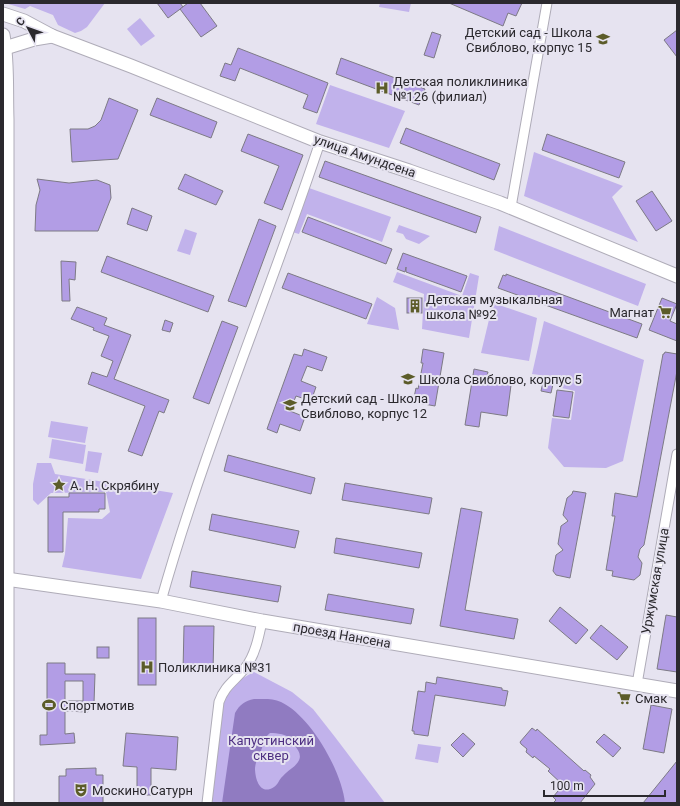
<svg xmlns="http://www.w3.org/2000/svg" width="680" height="806" font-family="Roboto,sans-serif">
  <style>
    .green { fill: #c1b2eb }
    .water { fill: #907bc1; fill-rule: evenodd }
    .building { fill: #b29de5; stroke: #7d7a85; fill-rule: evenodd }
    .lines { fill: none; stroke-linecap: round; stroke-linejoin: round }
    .street-casing { stroke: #afacb8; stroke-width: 11 }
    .secondary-casing { stroke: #afacb8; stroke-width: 15 }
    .street { stroke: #fff; stroke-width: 9 }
    .secondary { stroke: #fff; stroke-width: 13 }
    .labels { text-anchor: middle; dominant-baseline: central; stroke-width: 4; stroke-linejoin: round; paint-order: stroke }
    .poi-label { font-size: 13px; fill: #2b292e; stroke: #e6e3f0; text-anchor: start }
    .street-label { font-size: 13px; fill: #2b292e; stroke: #e6e3f0 }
    .park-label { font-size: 13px; fill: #4e2f82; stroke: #e6e3f0 }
  </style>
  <rect width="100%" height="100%" fill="#e6e3f0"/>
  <!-- green -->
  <g class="green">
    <polygon points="5,3 105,3 87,27 81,31 75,33 58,25 53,15 30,6 25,9"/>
    <polygon points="380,3 411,3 409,12 379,7"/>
    <polygon points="140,18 155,36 141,46 127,29"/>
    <polygon points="330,85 405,111 389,148 316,124"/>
    <polygon points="534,152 623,186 612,197 638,242 524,196"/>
    <polygon points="309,188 391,217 382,242 307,214 299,234 292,232"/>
    <polygon points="399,225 430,236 419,244 406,239 403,234 396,232"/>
    <polygon points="499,226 646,284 638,306 494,250"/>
    <polygon points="185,229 197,233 190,255 177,251"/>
    <polygon points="397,272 462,296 470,273 479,276 469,338 422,329 424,294 393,282"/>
    <polygon points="377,297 395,308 399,330 367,324"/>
    <polygon points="493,303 537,318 529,361 481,353"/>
    <polygon points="544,321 644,360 623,461 606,468 564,467 548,448 552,418 571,420 575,391 562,388 555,377 532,374"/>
    <polygon points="51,421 88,427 85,443 48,437"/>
    <polygon points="52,439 86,445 83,464 49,458"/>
    <polygon points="88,451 102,453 98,473 85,471"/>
    <polygon points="37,463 51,463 55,474 173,493 141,579 62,567 65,554 68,518 102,519 110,512 106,492 51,493 38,505 33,500 33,484"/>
    <path d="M 254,672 L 292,692 L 313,709 L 335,737 L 385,803 L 209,803 L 221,703 C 228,687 238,680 254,672 Z"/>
    <polygon points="418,744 441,747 438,763 415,759"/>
  </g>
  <!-- water -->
  <path class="water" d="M 254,699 C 263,699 273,698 281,702 C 311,716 342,772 345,803 L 222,803 L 235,713 C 240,704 245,701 254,699 ZM 270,733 C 277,733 287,734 293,740 C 294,742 294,744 295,746 C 299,751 302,756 298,762 C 294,768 288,770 283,776 C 279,779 278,785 274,787 C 260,796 255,779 255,768 C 256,759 259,757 262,748 C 263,746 262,742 264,740 C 265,737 268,735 270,733 Z"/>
  <!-- building -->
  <g class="building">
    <polygon points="157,3 180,3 183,7 168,18"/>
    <polygon points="188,3 200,3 217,26 201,37 180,9"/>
    <polygon points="449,3 522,3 516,16 508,13 503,26"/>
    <polygon points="677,30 677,57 664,40"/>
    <polygon points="432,32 441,35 434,58 424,55"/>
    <polygon points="238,48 328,83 317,113 303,108 308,95 240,68 235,81 220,76 225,63 231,65"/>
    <polygon points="341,58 425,89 419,105 336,74"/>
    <polygon points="109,98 138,110 118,159 72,162 70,129 88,129 95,126 101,120"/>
    <polygon points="157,98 217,122 211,138 150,115"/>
    <polygon points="406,128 500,164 494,180 400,143"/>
    <polygon points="248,134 303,155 282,210 264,203 279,166 241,151"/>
    <polygon points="547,134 625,162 619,178 542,150"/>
    <polygon points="325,161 481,217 476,233 319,177"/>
    <polygon points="185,174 223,191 216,205 178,189"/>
    <polygon points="37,179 69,183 97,180 110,185 111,198 98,231 35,231 36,205 40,190"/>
    <polygon points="652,191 672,221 656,231 636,201"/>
    <polygon points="132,208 152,216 147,231 127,224"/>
    <polygon points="308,217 392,249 386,264 302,232"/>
    <polygon points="259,219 276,226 246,307 228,301"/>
    <polygon points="403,253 467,276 461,292 406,272 406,267 405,272 397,269"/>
    <polygon points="107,256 214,296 208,312 101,272"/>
    <polygon points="61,261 76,262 75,280 69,279 70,301 62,301"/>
    <polygon points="288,273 372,304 366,319 282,288"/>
    <polygon points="506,274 642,324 637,338 498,288 503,275 506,276"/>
    <rect x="407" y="298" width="15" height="15"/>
    <polygon points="662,298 677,304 670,321 677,324 677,341 649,330"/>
    <polygon points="77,307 107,318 104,325 131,335 114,379 169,400 164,413 159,411 142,456 128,451 145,406 88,384 92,372 107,377 113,361 101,356 109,336 93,330 94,328 71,319"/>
    <polygon points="165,320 173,323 170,332 162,330"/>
    <polygon points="222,321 238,327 209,404 193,398"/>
    <polygon points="304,349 327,357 322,371 307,366 301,381 316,387 311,401 296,396 290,411 305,417 300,431 280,424 277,433 267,429 294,354 302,356"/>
    <polygon points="423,349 444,353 435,406 413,402 416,388 418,389 423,363 421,363"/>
    <polygon points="665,352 677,354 677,371 644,545 640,549 638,557 642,563 640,575 634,580 612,576 613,571 606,570 615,516 612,516 615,493 637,497 663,354 664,354"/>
    <polygon points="474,369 488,372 486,381 511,385 507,416 481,412 479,427 465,425"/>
    <polygon points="543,382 553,384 551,393 541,391"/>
    <polygon points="557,390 573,392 569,418 553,416"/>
    <polygon points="228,455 315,478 311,494 224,471"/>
    <polygon points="345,483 432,498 429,514 342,500"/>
    <polygon points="573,491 586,493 570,578 556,575 553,571 556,555 563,550 558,544 561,526 568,521 563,515 567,498 572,494"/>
    <polygon points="69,493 105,493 105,509 99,509 99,512 63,512 63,552 48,552 48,497 69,497"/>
    <polygon points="461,508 482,512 465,610 518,619 514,639 440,626"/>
    <polygon points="212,514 299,531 295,548 209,530"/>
    <polygon points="336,538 422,553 419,568 334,553"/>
    <polygon points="192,571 281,586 278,602 190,587"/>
    <polygon points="328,594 414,609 411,624 325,610"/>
    <polygon points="560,607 588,630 576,644 549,621"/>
    <polygon points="666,615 677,617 677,672 657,669"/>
    <rect x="138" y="618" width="18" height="67"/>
    <polygon points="601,625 628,647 617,660 590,638"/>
    <polygon points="184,626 214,626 213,671 183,671"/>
    <rect x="97" y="647" width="12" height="11"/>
    <path d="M 47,663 L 65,663 L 65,674 L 95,674 L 94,703 L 88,703 L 88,712 L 65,711 L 65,734 L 74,733 L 75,743 L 40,745 L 40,735 L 47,735 ZM 65,681 L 83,681 L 83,701 L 65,701 Z"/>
    <polygon points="437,677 502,688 502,690 508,691 505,706 435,695 428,736 414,734 414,731 412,731 418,691 425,692 426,682 436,684"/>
    <polygon points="651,705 672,709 664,753 643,749"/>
    <polygon points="532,728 536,731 537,729 584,771 585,770 591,775 590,777 595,784 580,803 553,803 556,800 553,797 563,785 548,771 550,769 534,756 533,758 526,752 527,749 521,744 520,742"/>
    <polygon points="126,733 178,737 176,770 151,768 151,795 137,795 137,767 123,766"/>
    <polygon points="463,733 475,744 463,757 451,745"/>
    <polygon points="604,734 621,748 613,757 596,742"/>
    <polygon points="677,761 677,803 643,803"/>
    <polygon points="96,768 96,775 103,775 103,803 59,803 59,776 66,776 66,769"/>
  </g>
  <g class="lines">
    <!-- street casing -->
    <g class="street-casing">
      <g id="street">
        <polyline points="511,207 547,3"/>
        <path d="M 161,601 C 205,445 269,296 320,142"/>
        <polyline points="637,684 677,454"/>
        <path d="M 207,803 L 219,702 C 225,685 235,681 245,668 C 255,656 259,636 262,621"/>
      </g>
    </g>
    <!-- secondary casing -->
    <g class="secondary-casing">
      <g id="secondary">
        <polyline points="3,14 24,21 52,36 131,66 320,142 409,171 500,203 677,276"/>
        <path d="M 3,35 C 8,62 6,91 7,119 L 7,803"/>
        <polyline points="5,48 34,39 52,36"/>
        <polyline points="6,579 161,601 262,621 677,691"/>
      </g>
    </g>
    <!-- street -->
    <use href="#street" class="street"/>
    <!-- secondary -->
    <use href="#secondary" class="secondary"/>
  </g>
  <!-- icons -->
  <defs>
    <g id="school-bare" transform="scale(1.08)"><path d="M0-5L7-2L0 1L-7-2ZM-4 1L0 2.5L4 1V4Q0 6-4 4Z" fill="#5c5c29" stroke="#e6e3f0" stroke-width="2.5" paint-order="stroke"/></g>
    <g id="hospital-bare" transform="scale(1.08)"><path d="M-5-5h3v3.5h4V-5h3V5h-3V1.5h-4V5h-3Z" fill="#5c5c29" stroke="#e6e3f0" stroke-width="2.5" paint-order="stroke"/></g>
    <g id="building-bare" transform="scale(1.08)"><path d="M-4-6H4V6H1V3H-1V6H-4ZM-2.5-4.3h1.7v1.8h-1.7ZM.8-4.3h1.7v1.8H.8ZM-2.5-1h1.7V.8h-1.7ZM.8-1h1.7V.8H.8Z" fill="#5c5c29" stroke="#e6e3f0" stroke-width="2.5" paint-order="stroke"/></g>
    <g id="supermarket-bare" transform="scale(1.08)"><path d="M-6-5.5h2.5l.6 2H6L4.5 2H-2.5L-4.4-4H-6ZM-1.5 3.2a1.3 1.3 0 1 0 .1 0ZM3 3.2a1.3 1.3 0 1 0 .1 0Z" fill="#5c5c29" stroke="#e6e3f0" stroke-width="2.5" paint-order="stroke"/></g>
    <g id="sight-bare" transform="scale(1.08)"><path d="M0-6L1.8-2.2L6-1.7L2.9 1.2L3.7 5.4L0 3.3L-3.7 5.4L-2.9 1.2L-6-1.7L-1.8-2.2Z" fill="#5c5c29" stroke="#e6e3f0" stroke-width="2.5" paint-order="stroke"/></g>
    <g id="stadium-bare" transform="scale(1.08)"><path d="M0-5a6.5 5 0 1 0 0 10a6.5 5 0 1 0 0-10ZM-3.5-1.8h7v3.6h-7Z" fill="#5c5c29" stroke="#e6e3f0" stroke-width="2.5" paint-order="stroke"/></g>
    <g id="theatre-bare" transform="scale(1.08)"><path d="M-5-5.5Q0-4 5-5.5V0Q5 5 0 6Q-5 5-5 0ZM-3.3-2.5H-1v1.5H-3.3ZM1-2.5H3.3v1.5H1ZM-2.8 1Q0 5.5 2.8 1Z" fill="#5c5c29" stroke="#e6e3f0" stroke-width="2.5" paint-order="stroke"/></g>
  </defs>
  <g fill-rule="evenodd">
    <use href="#school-bare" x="603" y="39"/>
    <use href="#hospital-bare" x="382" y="88"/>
    <use href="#building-bare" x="415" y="306"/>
    <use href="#supermarket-bare" x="665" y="312"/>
    <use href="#school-bare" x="408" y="379"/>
    <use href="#school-bare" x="290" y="405"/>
    <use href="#sight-bare" x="59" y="485"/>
    <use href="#hospital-bare" x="147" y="667"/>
    <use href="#supermarket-bare" x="624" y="698"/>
    <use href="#stadium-bare" x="49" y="705"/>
    <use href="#theatre-bare" x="81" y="790"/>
  </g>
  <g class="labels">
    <!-- poi labels -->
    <g class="poi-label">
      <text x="592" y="32" text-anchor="end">Детский сад - Школа<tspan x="592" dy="15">Свиблово, корпус 15</tspan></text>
      <text x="393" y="81">Детская поликлиника<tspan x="393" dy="15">№126 (филиал)</tspan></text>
      <text x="426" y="299">Детская музыкальная<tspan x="426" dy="15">школа №92</tspan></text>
      <text x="654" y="312" text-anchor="end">Магнат</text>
      <text x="419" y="379">Школа Свиблово, корпус 5</text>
      <text x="301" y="398">Детский сад - Школа<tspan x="301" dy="15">Свиблово, корпус 12</tspan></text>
      <text x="70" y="485">А. Н. Скрябину</text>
      <text x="158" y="667">Поликлиника №31</text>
      <text x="635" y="698">Смак</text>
      <text x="60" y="705">Спортмотив</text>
      <text x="92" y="790">Москино Сатурн</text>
    </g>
    <!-- street labels -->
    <g class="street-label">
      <text transform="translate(365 156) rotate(19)">улица Амундсена</text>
      <text transform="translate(655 581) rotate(-80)">Уржумская улица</text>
      <text transform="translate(342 635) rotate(10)">проезд Нансена</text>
    </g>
    <!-- park labels -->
    <g class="park-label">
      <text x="271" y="740">Капустинский<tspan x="271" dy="15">сквер</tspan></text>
    </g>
  </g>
  <!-- border -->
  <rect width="680" height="806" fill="none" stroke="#2b292e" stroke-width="8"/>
  <!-- north arrow -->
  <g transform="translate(28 28) rotate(311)" stroke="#e6e3f0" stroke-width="3" paint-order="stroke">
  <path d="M0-3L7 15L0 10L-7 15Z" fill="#2b292e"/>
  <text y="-6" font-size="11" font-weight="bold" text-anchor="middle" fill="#2b292e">С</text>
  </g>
  <!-- scale -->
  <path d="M544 790v6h121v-6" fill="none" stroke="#2b292e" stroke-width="2"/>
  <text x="550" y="790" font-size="12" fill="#2b292e" stroke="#e6e3f0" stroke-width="3" paint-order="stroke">100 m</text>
</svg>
